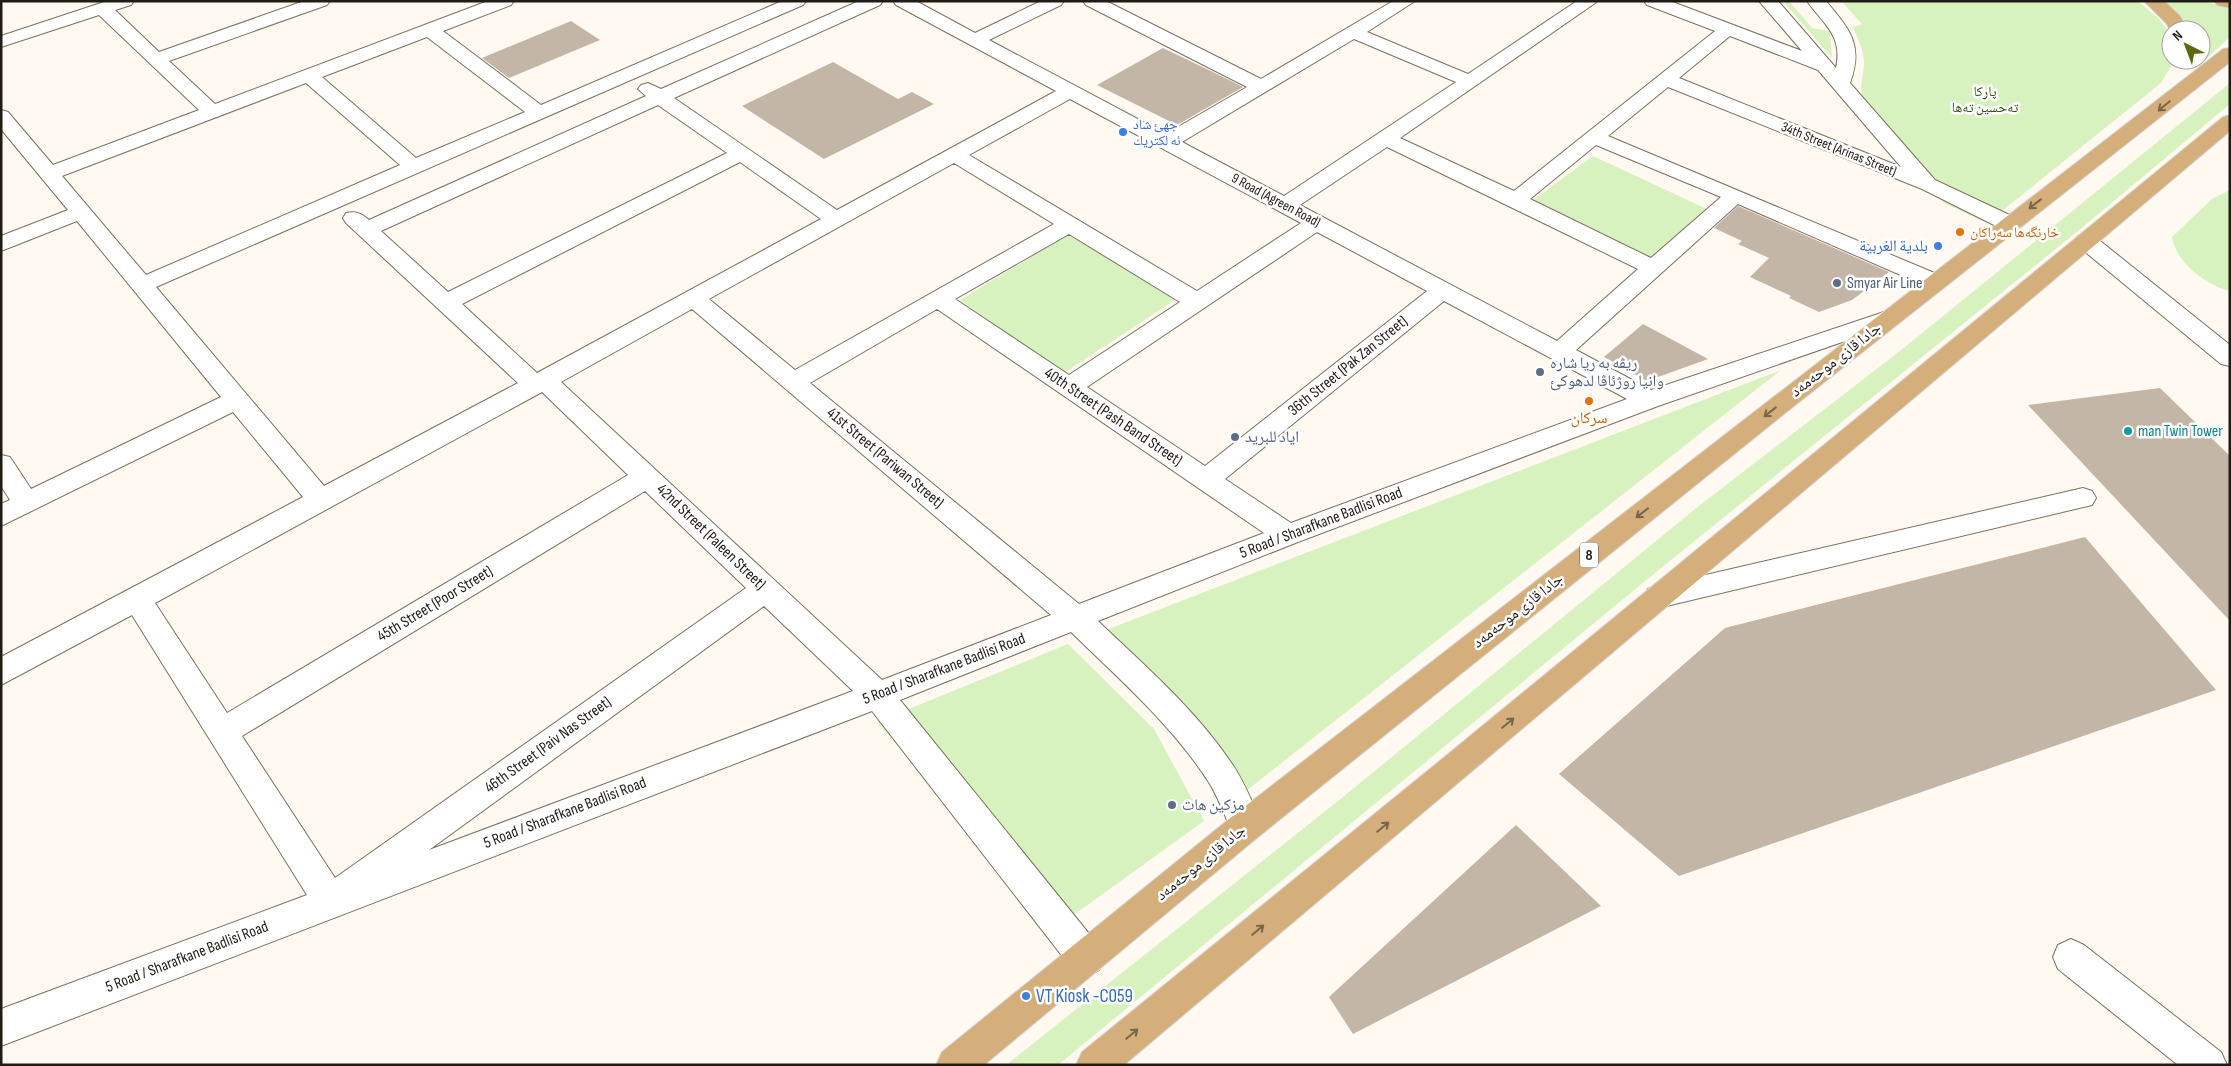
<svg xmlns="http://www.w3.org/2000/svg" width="2231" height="1066" font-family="'Sofia Sans Condensed','Noto Naskh Arabic',sans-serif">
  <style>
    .green { fill: #d7f2bf }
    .building { fill: #c4b6a6 }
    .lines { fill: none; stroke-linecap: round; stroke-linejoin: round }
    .minor-casing { stroke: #7d7061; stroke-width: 2 }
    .major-casing { stroke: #d7d6d5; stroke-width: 2 }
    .minor { fill: #fff; fill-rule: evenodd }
    .major { fill: #d4af7c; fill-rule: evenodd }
    .oneway { stroke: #7a6548 }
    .shop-dot { fill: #3f7fe0; stroke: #fff; stroke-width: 2 }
    .food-dot { fill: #e8710a; stroke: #fff; stroke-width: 2 }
    .service-dot { fill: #5c6f8a; stroke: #fff; stroke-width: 2 }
    .culture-dot { fill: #0f9aa8; stroke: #fff; stroke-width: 2 }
    .labels { text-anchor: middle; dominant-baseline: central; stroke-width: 5; stroke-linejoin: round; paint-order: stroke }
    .far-park-label { font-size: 14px; fill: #344d18; stroke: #fff }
    .far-shop-label { font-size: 14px; fill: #366cbe; stroke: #fff; text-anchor: start }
    .far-street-label { font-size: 14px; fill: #211b15; stroke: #fff }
    .far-food-label { font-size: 14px; fill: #c56008; stroke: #fff; text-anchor: start }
    .shield { fill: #fff; stroke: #645f5b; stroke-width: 1 }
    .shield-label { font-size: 15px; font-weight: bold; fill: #211b15 }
    .shop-label { font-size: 16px; fill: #366cbe; stroke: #fff; text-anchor: end }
    .service-label { font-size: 16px; fill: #4e5e75; stroke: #fff; text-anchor: start }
    .street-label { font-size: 16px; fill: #211b15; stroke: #fff }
    .food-label { font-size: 16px; fill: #c56008; stroke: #fff }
    .culture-label { font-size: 16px; fill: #0d838f; stroke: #fff; text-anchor: start }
    .near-shop-label { font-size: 19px; fill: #366cbe; stroke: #fff; text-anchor: start }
  </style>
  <rect width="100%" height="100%" fill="#fff9f2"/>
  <!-- green -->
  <g class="green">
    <polygon points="1783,1 1789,1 1812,28 1830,31 1832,58"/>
    <path d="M 1841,1 L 2138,1 L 2158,18 L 2171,34 L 2171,60 L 2175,60 L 2161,83 L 1987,223 L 1944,203 L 1864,105 C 1859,86 1862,84 1864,66 C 1865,52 1858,40 1853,27 L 1862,24 Z"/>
    <polygon points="2161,1 2204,1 2230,9 2230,37 2205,60 2201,50 2201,30 2191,30 2183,20"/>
    <polygon points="2230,83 2230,104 2078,231 1650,577 1058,1065 1006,1065 1338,801 1700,505 1900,351"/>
    <polygon points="1593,156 1711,211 1641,270 1521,209"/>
    <path d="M 2230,190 L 2230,291 C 2206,286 2175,261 2172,237 L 2212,199 Z"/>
    <polygon points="1073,232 1178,298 1064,373 960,300"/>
    <polygon points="1781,370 1242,794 1106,630"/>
    <polygon points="1068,644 1154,729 1204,821 1057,927 877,722"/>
  </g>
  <!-- building -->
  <g class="building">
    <polygon points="571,21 600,40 509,78 482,58"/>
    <polygon points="1163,48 1215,73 1243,87 1177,125 1097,85"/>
    <polygon points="833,62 898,99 912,92 934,104 824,159 742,106"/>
    <polygon points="1738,206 1889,272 1852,300 1819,312 1789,298 1791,296 1750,277 1769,258 1738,244 1742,241 1714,228"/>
    <polygon points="1643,324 1708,359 1647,381 1604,357"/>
    <polygon points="2160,388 2230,456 2230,621 2028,405"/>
    <polygon points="2085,537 2216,690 1679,876 1559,774 1725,628"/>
    <polygon points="1516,825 1601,906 1353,1034 1329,997"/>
  </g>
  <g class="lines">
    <!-- minor casing -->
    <g class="minor-casing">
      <g id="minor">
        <path d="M 107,1 L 134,1 L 131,5 L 115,10 L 159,52 L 304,1 L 330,1 L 327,5 L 169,61 L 215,104 L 488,1 L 514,1 L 511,5 L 443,31 L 541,105 L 782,1 L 806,1 L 803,5 L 156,287 L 324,486 L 518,383 L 346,223 L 343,218 L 346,213 C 356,211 361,213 369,220 L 646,96 L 638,89 L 641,85 L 648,83 L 661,89 L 859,1 L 883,1 L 880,5 L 674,98 L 837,210 L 1056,91 L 896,5 L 893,1 L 916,1 L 975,33 L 1041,1 L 1064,1 L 1061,5 L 989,40 L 1166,134 L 1247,87 L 1086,5 L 1083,1 L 1106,1 L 1261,79 L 1393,1 L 1415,1 L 1367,32 L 1468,74 L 1577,1 L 1598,1 L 1400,138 L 1514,191 L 1715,31 L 1647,5 L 1644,1 L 1670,1 L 1802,51 L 1759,1 L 1778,1 L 1836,68 C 1843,35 1824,25 1807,1 L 1826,1 C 1850,30 1864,45 1850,83 L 1935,180 L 2018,219 L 2021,224 L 2018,229 L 2010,231 L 2002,229 L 1922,189 L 1668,87 L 1608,136 L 1944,277 L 1947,282 L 1944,287 L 1936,289 L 1928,287 L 1738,204 L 1576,350 L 1651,390 L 1881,313 L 1889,310 L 1897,313 L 1901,318 L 1897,323 L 1658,406 L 1298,542 L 1098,621 C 1144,665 1194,708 1230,761 C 1244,780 1253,805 1263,826 L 1258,837 L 1246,841 L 1234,837 C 1226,819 1219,798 1208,781 C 1172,725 1118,678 1071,632 L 900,700 L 1099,946 L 1104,958 L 1099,970 L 1086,976 L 1073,970 L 872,711 L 1,1046 L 1,1009 L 307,895 L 132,615 L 1,685 L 1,657 L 303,497 L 233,412 L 1,526 L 1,504 L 10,500 L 1,486 L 1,455 L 10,457 L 31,489 L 221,397 L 77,221 L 1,251 L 1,236 L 68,210 L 1,129 L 1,110 L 8,112 L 53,165 L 199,110 L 99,15 L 1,47 L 1,36 ZM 1730,36 L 1818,70 L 1901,167 L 1679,78 ZM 427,37 L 525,112 L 416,158 L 322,77 ZM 1354,39 L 1456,82 L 1284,196 L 1182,142 ZM 306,83 L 400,165 L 146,275 L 62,176 ZM 1070,99 L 1301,223 L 1197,291 L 969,155 ZM 658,105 L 727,153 L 448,292 L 381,231 ZM 1596,145 L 1721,197 L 1651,258 L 1530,199 ZM 1387,147 L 1638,269 L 1557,341 L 1300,205 ZM 740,162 L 821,219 L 537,373 L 462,304 ZM 954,163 L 1054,224 L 795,370 L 709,299 ZM 1317,232 L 1427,291 L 1205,466 L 1087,387 ZM 1069,234 L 1180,302 L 1069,375 L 955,299 ZM 1444,301 L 1627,399 L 1291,523 L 1225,479 ZM 692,309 L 1051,615 L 882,680 L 561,382 ZM 937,309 L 1264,533 L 1079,604 L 810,383 ZM 542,392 L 628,475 L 227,713 L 155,603 ZM 645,491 L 746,588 L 335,878 L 242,736 ZM 764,606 L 853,691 L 429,850 Z"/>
        <polygon points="2086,234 2094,236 2230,345 2230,366 2221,364 2078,246 2075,241 2078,236"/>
        <polygon points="2083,488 2092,491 2096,498 2092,505 1658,608 1648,605 1644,597 1648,589 1658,586"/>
        <polygon points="2071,939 2084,945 2221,1052 2227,1065 2178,1065 2058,969 2053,957 2058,945"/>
      </g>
    </g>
    <!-- major casing -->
    <g class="major-casing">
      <g id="major">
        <polygon points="2144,1 2164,1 2180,16 2188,30 2171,31 2166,23"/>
        <polygon points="2214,1 2230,1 2230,8 2217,5"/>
        <polygon points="2230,48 2230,62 1789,410 1258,837 984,1065 936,1065 942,1052 1234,815 2223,49"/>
        <polygon points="2230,115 2230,131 1124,1065 1076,1065 1082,1052 1447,755 2223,117"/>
      </g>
    </g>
    <!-- minor -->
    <use href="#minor" class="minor"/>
    <!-- major -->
    <use href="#major" class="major"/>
  </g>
  <!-- one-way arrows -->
  <defs><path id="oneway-shaft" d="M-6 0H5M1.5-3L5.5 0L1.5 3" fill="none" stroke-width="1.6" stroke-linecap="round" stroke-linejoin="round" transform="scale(1.25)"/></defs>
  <g class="oneway">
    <use href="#oneway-shaft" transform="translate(2164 106) rotate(140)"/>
    <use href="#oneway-shaft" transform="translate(2035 204) rotate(142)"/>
    <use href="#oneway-shaft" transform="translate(1770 412) rotate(142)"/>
    <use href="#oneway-shaft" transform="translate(1642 513) rotate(142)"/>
    <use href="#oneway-shaft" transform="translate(1508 723) rotate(-40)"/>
    <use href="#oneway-shaft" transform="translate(1383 827) rotate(-40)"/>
    <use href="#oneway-shaft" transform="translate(1258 930) rotate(-40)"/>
    <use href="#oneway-shaft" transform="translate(1132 1034) rotate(-40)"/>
  </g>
  <!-- markers -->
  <g class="shop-dot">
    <circle cx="1123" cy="132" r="5"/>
    <circle cx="1938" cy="246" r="5"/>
    <circle cx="1026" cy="996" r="5"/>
  </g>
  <g class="food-dot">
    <circle cx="1960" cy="232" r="5"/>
    <circle cx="1589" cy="401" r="5"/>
  </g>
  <g class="service-dot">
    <circle cx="1837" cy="283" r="5"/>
    <circle cx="1540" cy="372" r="5"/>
    <circle cx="1235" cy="437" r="5"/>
    <circle cx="1172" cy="805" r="5"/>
  </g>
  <circle class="culture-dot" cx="2128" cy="431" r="5"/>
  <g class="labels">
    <!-- far-park labels -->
    <g class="far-park-label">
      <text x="1985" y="91">پارکا<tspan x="1985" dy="16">تەحسین تەها</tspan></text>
    </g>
    <!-- far-shop labels -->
    <g class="far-shop-label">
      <text x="1133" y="124">جهئ شاد<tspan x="1133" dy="16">ئه لكتريك</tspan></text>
    </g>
    <!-- far-street labels -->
    <g class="far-street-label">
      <text transform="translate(1839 149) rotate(22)">34th Street (Arinas Street)</text>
      <text transform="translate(1276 200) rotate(28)">9 Road (Agreen Road)</text>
    </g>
    <!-- far-food labels -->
    <g class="far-food-label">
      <text x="1970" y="232">خارنگەها سەراکان</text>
    </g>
    <!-- shield labels -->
    <rect class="shield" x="1580" y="542.5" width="18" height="25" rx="4"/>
    <g class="shield-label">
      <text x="1589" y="555">8</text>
    </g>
    <!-- shop labels -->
    <g class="shop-label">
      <text x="1928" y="246">بلدية الغربية</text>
    </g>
    <!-- service labels -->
    <g class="service-label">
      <text x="1847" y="283">Smyar Air Line</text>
      <text x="1550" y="363">ريڤه به ريا شاره<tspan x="1550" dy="18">وانيا روژئاڤا لدهوكئ</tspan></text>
      <text x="1245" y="437">اياد للبريد</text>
      <text x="1182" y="805">مزكين هات</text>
    </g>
    <!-- street labels -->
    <g class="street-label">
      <text transform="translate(1836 360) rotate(-38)">جادا قازی موحەمەد</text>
      <text transform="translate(1348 366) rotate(-39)">36th Street (Pak Zan Street)</text>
      <text transform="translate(1113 417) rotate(34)">40th Street (Pash Band Street)</text>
      <text transform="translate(885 458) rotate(40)">41st Street (Pariwan Street)</text>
      <text transform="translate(1321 523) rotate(-21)">5 Road / Sharafkane Badlisi Road</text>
      <text transform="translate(711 537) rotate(44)">42nd Street (Paleen Street)</text>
      <text transform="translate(435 604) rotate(-31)">45th Street (Poor Street)</text>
      <text transform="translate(1518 611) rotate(-38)">جادا قازی موحەمەد</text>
      <text transform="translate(944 669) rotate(-21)">5 Road / Sharafkane Badlisi Road</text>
      <text transform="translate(548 745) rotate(-36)">46th Street (Paiv Nas Street)</text>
      <text transform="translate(565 813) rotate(-21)">5 Road / Sharafkane Badlisi Road</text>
      <text transform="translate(1201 863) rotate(-39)">جادا قازی موحەمەد</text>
      <text transform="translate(187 957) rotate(-21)">5 Road / Sharafkane Badlisi Road</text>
    </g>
    <!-- food labels -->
    <g class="food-label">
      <text x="1589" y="418">سركان</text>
    </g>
    <!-- culture labels -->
    <g class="culture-label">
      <text x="2138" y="431">man Twin Tower</text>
    </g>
    <!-- near-shop labels -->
    <g class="near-shop-label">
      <text x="1036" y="996">VT Kiosk -C059</text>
    </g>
  </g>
  <!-- border -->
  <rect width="2231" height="1066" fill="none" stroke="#211b15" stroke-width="5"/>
  <!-- north arrow -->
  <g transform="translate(2186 45) rotate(318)"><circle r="24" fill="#ffffff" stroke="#a6a4a1"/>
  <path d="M0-4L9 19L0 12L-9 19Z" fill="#5e680b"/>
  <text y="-8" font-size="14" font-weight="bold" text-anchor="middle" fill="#211b15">N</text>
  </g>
</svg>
